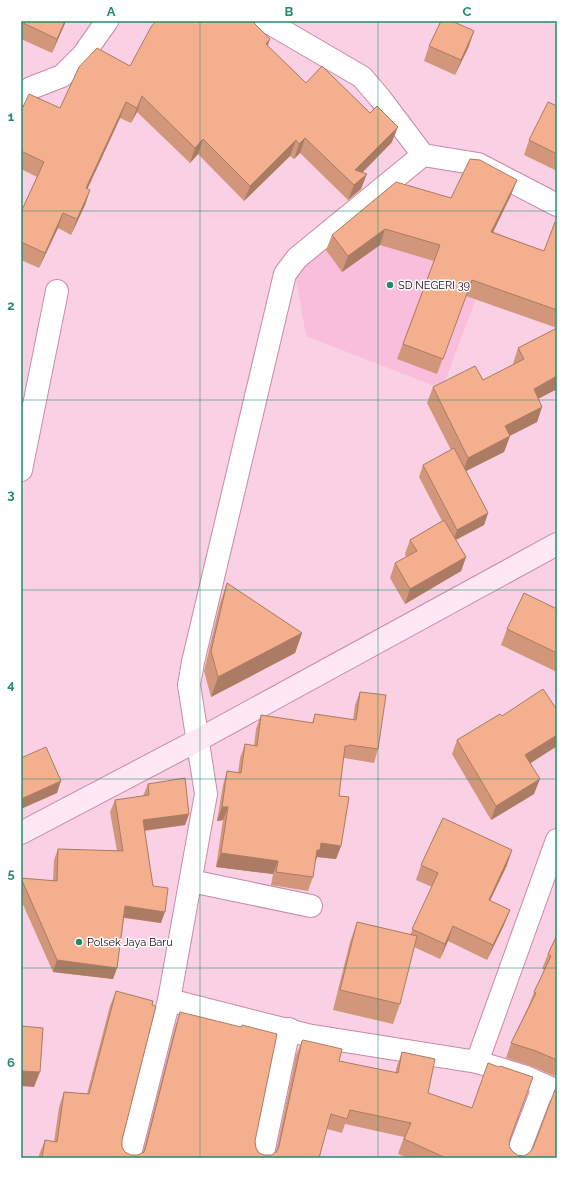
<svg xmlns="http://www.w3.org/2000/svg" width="578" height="1179" font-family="Raleway,sans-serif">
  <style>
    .built { fill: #f9bedc }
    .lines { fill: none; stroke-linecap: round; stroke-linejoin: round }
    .street-casing { stroke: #c789a9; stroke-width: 24 }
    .secondary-casing { stroke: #c789a9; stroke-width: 24 }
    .street { stroke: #fff; stroke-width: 22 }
    .secondary { stroke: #fde8f3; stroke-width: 22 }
    .wall { fill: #d2977a }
    .shaded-wall { fill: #ab7b63 }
    .building { fill: #f4b08e; stroke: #ab7b63 }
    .grid { fill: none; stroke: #208c6b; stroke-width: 1; stroke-opacity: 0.55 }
    .poi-dot { fill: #208c6b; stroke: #fff; stroke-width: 1.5 }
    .labels { text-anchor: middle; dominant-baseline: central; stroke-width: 3; stroke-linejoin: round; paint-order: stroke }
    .poi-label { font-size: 11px; fill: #1e0815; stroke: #fff; text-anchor: start }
    .neatline { fill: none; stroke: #208c6b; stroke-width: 1.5 }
    .grid-label { font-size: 13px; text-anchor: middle; font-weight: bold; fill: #208c6b }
  </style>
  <rect width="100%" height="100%" fill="#f9d0e4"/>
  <!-- built -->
  <polygon class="built" points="415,195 503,235 474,304 442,389 306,336 294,266"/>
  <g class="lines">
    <!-- street casing -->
    <g class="street-casing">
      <g id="street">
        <polyline points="266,21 362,77 380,98 423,155 478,164 557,205"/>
        <polyline points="21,95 31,88 62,76 83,55 107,21"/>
        <polyline points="21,470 57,291"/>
        <polyline points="191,881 311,906"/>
        <polyline points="169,1000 307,1035 477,1062 526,1077 557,1091"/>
        <polyline points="477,1062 557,840"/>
        <polyline points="129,1158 169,1000 206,794 189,685 193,662 285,274 297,258 423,155"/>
        <polyline points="262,1158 289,1029"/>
        <polyline points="516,1158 544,1085"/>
      </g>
    </g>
    <!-- secondary casing -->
    <g class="secondary-casing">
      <polyline id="secondary" points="21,833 198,740 557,544"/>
    </g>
    <!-- street -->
    <use href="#street" class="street"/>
    <!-- secondary -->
    <use href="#secondary" class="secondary"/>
  </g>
  <!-- wall -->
  <g class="wall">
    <polygon points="21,21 66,21 52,53 21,39"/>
    <polygon points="268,46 306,83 392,142 362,173 361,189 348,200 300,153 294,159 290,156 244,201 198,154 190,163 137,112 131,123 120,118 87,189 90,190 85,205 71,235 58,228 39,268 21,260 21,212 37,177 21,169 21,111 60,108 130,66"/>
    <polygon points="429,46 469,46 455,75 424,61"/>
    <polygon points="557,106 557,171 524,155 529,140"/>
    <polygon points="517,180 511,195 493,232 544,251 557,223 557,389 538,399 542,407 537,422 510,436 504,452 466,471 488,513 484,525 456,540 466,557 461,571 405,604 390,578 395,563 406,557 405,554 410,540 442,521 419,477 423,465 451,450 427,403 433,387 483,380 513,365 513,364 518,348 557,328 466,296 437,374 397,359 434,261 380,245 342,272 326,250 332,235 451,198"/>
    <polygon points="227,583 302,633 295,653 211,697 204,671 220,603"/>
    <polygon points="557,609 557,672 501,645 507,629"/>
    <polygon points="360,692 378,749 374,763 344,758 343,760 339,796 341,846 336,859 317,857 315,863 313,877 308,891 271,885 273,874 216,867 223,820 217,821 223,785 227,771 238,773 240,758 245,744 254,746 256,729 261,715 312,723 315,714 353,720 355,705"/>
    <polygon points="502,716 557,746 530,763 534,794 491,820 452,754 457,740"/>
    <polygon points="148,784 189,814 185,825 145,831 153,886 161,923 124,918 117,968 113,979 53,972 21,900 21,878 53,881 54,860 58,849 117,851 110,812 115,800 143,796"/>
    <polygon points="421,865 507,865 490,901 504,925 487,960 448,941 440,959 414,947 400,1004 393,1024 333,1010 350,942 357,922 410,935 432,887 416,880"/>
    <polygon points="557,935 557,1077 531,1066 506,1058 511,1043 529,1005 534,992 545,970 542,969 548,954"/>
    <polygon points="116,991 122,1147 125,1152 131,1155 138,1155 143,1152 175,1027 180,1012 255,1141 256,1148 259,1153 264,1155 272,1155 276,1152 296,1055 302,1041 339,1061 395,1073 397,1066 402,1052 428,1093 510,1140 509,1146 512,1151 517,1155 557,1158 408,1158 398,1154 404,1137 345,1124 342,1133 327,1129 319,1158 39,1158 39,1155 45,1140 54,1142 59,1107 64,1092 87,1094 110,1006"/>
  </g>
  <!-- shaded-wall -->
  <g class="shaded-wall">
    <polygon points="65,21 66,21 52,53 57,39"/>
    <polygon points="474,31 469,46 455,75 461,60"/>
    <polygon points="270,39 265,54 266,44"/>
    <polygon points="142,96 137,112 131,123 137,108"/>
    <polygon points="126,102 120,118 81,203 86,188"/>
    <polygon points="398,127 392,142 352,183 355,170"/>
    <polygon points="305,138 300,153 294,159 299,144"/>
    <polygon points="203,139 198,154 190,163 195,148"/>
    <polygon points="296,140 290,156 244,201 250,186"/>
    <polygon points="367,174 361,189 348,200 354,185"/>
    <polygon points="517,180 511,195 486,247 491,232"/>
    <polygon points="90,190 85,205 71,235 77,219"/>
    <polygon points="63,213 58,228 39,268 45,253"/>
    <polygon points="385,229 380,245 342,272 348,256"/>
    <polygon points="557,376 557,389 528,404 534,389"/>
    <polygon points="542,407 537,422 499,441 505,426"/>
    <polygon points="510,436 504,452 462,473 468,458"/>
    <polygon points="488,513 484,525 453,541 457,530"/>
    <polygon points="466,557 461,571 405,604 410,589"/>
    <polygon points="302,633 295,653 211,697 218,677"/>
    <polygon points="557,735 557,746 520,770 525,755"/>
    <polygon points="540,779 534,794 491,820 496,806"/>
    <polygon points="61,781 57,793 21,809 21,799"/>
    <polygon points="222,807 228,807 223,820 217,821"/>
    <polygon points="189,814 185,825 139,831 143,820"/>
    <polygon points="321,843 341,846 336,859 317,857 315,863 317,850"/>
    <polygon points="512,850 507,865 483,915 489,900"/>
    <polygon points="221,853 278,861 273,874 216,867"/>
    <polygon points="125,906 165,912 161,923 121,917"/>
    <polygon points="510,910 504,925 487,960 493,945"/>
    <polygon points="453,926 448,941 440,959 445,944"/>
    <polygon points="57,960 117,968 113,979 53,972"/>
    <polygon points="21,1071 40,1072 34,1087 21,1086"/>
  </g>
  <!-- building -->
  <g class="building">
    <polygon points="21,21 65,21 57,39 21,22"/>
    <polygon points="156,21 252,21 270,39 266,44 306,83 322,66 370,113 377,106 398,127 355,170 367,174 354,185 305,138 299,144 296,140 250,186 203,139 195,148 142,96 137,108 126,102 86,188 90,190 77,219 63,213 45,253 21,242 21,212 44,162 21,151 21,111 29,94 60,108 79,67 97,48 130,66 151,27"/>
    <polygon points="441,21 452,21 474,31 461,60 429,46"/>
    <polygon points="548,102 557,106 557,154 529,140"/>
    <polygon points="470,159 480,160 517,180 491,232 544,251 555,222 557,223 557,310 472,280 443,359 403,344 440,245 385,229 348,256 332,235 396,182 451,198"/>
    <polygon points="557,328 557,376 534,389 542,407 505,426 510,436 468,458 433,387 475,366 483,380 524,359 518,348"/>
    <polygon points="454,448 488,513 457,530 423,465"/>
    <polygon points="444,520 466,557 410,589 395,563 417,551 410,540"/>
    <polygon points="227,583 302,633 218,677 211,651"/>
    <polygon points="524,593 557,609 557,653 507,629"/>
    <polygon points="543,689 557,710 557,735 525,755 540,779 496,806 457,740 500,714 502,716"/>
    <polygon points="360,692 386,695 378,749 349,745 348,746 345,746 339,796 349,797 341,846 321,843 320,850 317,850 313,877 276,872 278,861 221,853 228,807 222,807 227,771 241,773 245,744 257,746 261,715 313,723 315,714 356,720"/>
    <polygon points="46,747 61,781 21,799 21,758"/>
    <polygon points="185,778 189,814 143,820 153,886 168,888 165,912 125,906 117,968 57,960 21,878 57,881 58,849 123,851 115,800 149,795 148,784"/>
    <polygon points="443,818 512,850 489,900 510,910 493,945 453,926 445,944 412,929 438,873 421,865"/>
    <polygon points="357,922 417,936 400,1004 340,990"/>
    <polygon points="557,935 557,1060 536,1051 511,1043 536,993 534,992 551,956 548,954"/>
    <polygon points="116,991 153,1001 152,1005 156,1006 122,1140 122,1147 125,1152 131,1155 138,1155 144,1152 146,1146 180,1012 241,1027 242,1025 277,1034 255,1141 256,1148 259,1153 264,1155 272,1155 277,1151 279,1146 302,1041 303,1040 342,1049 339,1061 398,1073 402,1052 435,1059 428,1093 472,1108 488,1063 499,1067 500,1066 533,1077 510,1139 509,1146 512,1151 517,1155 524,1156 529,1153 533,1148 556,1087 557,1087 557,1158 446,1158 404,1139 411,1123 350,1110 347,1119 331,1114 319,1158 42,1158 45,1140 57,1142 64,1092 89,1094"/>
    <polygon points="21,1026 43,1028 40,1072 21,1071"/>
  </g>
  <!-- grid -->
  <path class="grid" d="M 200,21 L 200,1158M 378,21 L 378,1158M 21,211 L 557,211M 21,400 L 557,400M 21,590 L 557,590M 21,779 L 557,779M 21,968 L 557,968"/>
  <!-- markers -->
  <g class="poi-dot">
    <circle cx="390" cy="285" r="4"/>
    <circle cx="79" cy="942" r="4"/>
  </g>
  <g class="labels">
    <!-- poi labels -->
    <g class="poi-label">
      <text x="398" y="285">SD NEGERI 39</text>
      <text x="87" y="942">Polsek Jaya Baru</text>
    </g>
  </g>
  <!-- border -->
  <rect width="578" height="1179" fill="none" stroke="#ffffff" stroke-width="44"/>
  <rect x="22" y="22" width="534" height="1135" class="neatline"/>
  <g class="grid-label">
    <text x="111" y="16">A</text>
    <text x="289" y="16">B</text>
    <text x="467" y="16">C</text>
    <text x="11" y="121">1</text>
    <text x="11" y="310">2</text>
    <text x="11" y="499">3</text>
    <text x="11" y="689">4</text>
    <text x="11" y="878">5</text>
    <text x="11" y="1067">6</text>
  </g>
</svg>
